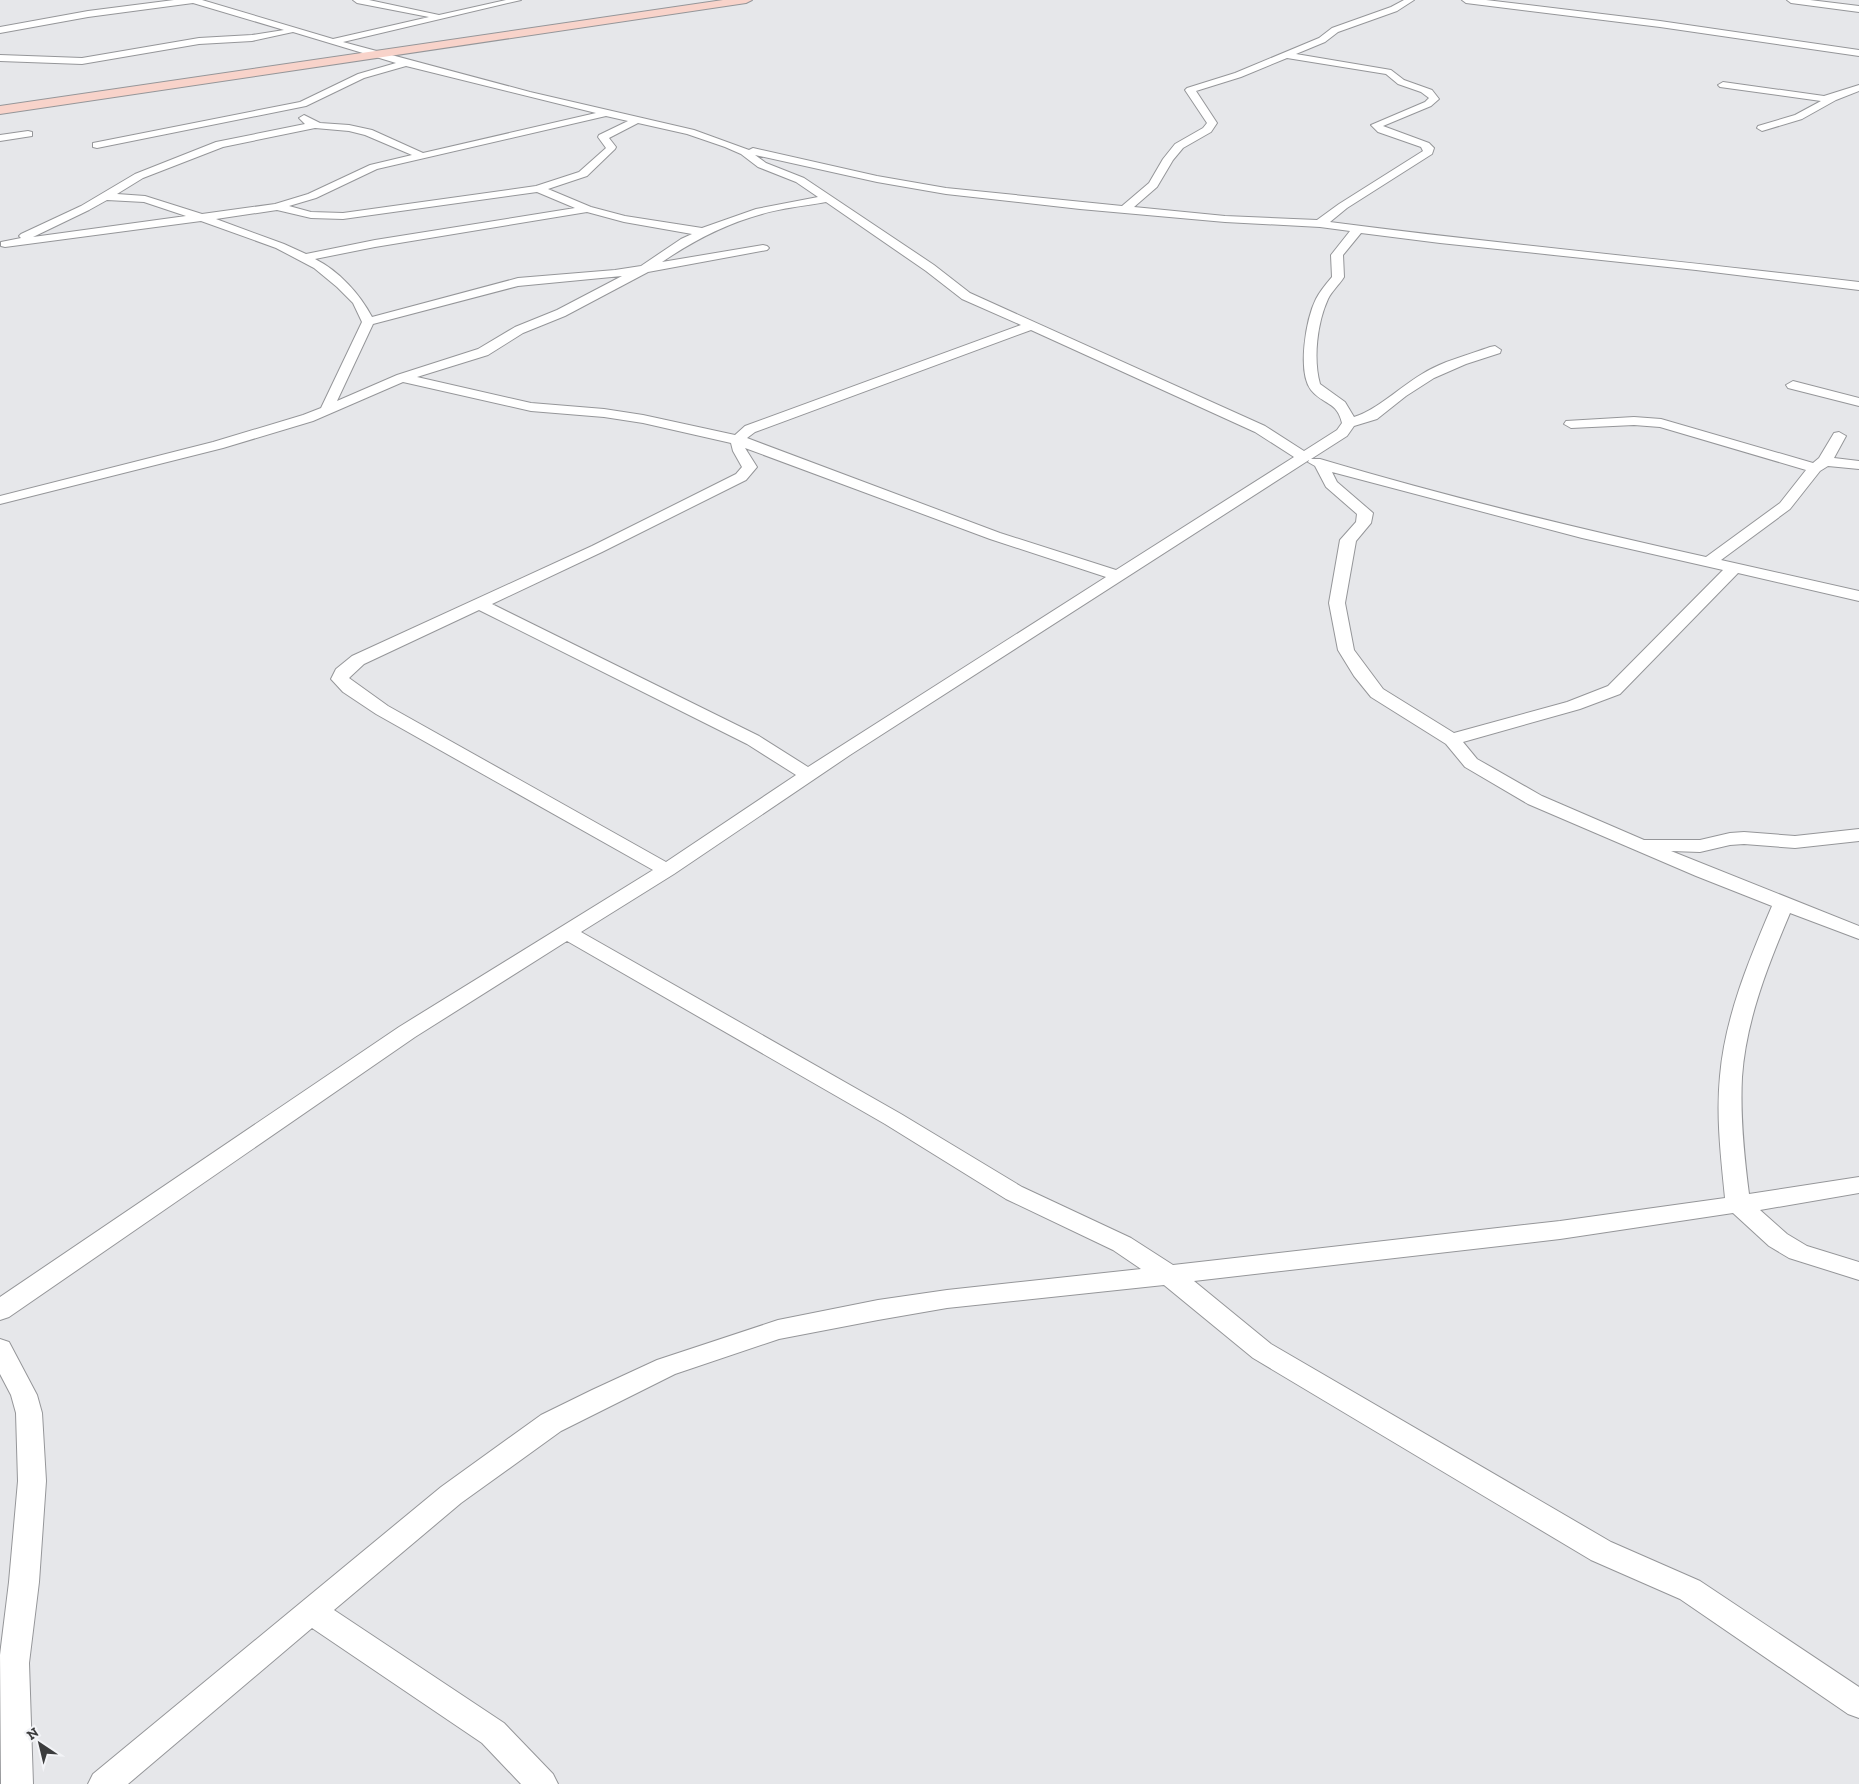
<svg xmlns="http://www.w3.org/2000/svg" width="1859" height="1784" font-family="'Zilla Slab',serif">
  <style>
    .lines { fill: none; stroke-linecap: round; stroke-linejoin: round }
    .street-casing { stroke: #959699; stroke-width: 2 }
    .secondary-casing { stroke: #959699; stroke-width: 2 }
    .street { fill: #fff; fill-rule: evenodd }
    .secondary { fill: #f8d3ca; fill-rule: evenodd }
  </style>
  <rect width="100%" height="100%" fill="#e6e7ea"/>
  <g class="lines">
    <!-- street casing -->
    <g class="street-casing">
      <g id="street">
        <path d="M 174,0 L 202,0 L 333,39 L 429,17 L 357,3 L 353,0 L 369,0 L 439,15 L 506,0 L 521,0 L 343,42 L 530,92 L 694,130 L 749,150 L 753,148 L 877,176 L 946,188 L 1122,206 L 1149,183 L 1163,159 L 1175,144 L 1203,128 L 1207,123 L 1185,90 L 1187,88 L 1235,73 L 1319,38 L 1332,28 L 1391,7 L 1404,0 L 1414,0 L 1397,11 L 1338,32 L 1325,42 L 1296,54 L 1391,70 L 1404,80 L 1432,90 L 1439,99 L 1431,106 L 1383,126 L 1429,143 L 1434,148 L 1432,154 L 1347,208 L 1330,222 C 1506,245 1683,261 1859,282 L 1859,290 L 1696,270 L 1440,243 L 1361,233 L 1343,255 L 1344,277 C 1339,285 1332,291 1328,299 C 1317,323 1313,359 1320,384 L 1345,402 L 1354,417 C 1377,410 1400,387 1422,374 C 1443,361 1468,355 1490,347 L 1495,346 L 1501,350 L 1500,353 L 1466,364 L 1434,378 L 1406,396 L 1377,419 L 1354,426 L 1347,436 L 1311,459 L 1320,459 C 1447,497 1576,528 1706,557 L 1780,503 L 1806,470 L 1660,427 L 1634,425 L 1571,428 L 1564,424 L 1566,421 L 1634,417 L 1661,419 L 1813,463 L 1819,458 L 1834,433 L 1839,432 L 1846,436 L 1834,458 L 1859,461 L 1859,469 L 1828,466 L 1820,471 L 1790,509 L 1721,560 L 1859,591 L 1859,601 L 1738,573 L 1620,694 L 1580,709 L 1463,742 L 1477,759 L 1542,796 L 1644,840 L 1700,840 L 1730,833 L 1744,832 L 1795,836 L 1859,829 L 1859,841 L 1795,848 L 1744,844 L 1730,845 L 1700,852 L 1671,851 L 1859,926 L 1859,939 L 1790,913 C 1768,965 1746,1020 1742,1077 C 1740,1116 1744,1155 1749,1194 L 1859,1177 L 1859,1193 L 1760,1210 L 1787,1234 L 1807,1246 L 1859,1262 L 1859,1280 L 1789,1258 L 1769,1246 L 1733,1213 L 1560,1239 L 1194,1281 L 1271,1344 L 1611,1542 L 1700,1581 L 1859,1687 L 1859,1718 L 1848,1714 L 1680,1599 L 1591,1560 L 1253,1358 L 1164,1285 L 947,1308 L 878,1320 L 779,1339 L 675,1374 L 561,1431 L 461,1503 L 334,1610 L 504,1723 L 553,1774 L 558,1784 L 521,1784 L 482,1743 L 312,1628 L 128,1784 L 88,1784 L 93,1774 L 441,1487 L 541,1415 L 592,1390 L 657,1360 L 778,1320 L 878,1300 L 947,1290 L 1141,1269 L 1113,1250 L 1006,1199 L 885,1124 L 567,941 L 415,1037 L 9,1317 L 0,1320 L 0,1297 L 399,1027 L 653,870 L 376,714 L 343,692 L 331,679 L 336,669 L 352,656 L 592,546 L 736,474 L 742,467 L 733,451 L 731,443 L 643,423 L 604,417 L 531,411 L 403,382 L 313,421 L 223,448 L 0,504 L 0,496 L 213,442 L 303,415 L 321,408 L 362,322 L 353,303 L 337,287 L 314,268 L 276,248 L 201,221 L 5,247 L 1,246 L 1,242 L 21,238 L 19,236 L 21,234 L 81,206 L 135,174 L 216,142 L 305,124 L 299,118 L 304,115 L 320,123 L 349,125 L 372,130 L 423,153 L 596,113 L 406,66 L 364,78 L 306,106 L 97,148 L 93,147 L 93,143 L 300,102 L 358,74 L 396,63 L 293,32 L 252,41 L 199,44 L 82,64 L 0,61 L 0,55 L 82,58 L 199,38 L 252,35 L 284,30 L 193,3 L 88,17 L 0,33 L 0,27 L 88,11 ZM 1287,58 L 1386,74 L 1398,84 L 1421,92 L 1429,98 L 1425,102 L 1371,125 L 1378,132 L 1421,147 L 1423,151 L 1339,204 L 1317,220 L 1225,216 L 1134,207 L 1157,187 L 1173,160 L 1183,148 L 1211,132 L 1217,123 L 1196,91 L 1241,77 ZM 606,116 L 628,121 L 599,135 L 598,137 L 606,148 L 579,172 L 536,186 L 343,213 L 311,212 L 289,206 L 316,198 L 377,169 ZM 638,123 L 687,134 L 725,147 L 741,154 L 758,167 L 796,182 L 818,197 L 756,209 L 702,228 L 625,216 L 591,207 L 548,189 L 587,176 L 615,149 L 616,147 L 609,138 ZM 315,128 L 349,131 L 365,135 L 412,155 L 370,165 L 308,194 L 275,204 L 202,214 L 145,196 L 117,194 L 143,178 L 223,147 ZM 755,155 L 877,182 L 946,194 L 1080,209 L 1225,222 L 1320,227 L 1350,231 L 1331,255 L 1332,277 C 1326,284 1320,291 1316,299 C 1306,319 1297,372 1311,390 C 1323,405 1337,401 1342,423 L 1337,430 L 1304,451 L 1265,426 L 970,293 L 934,265 L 804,178 L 766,163 ZM 537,192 L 575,208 L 375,240 L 306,254 L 284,244 L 216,219 L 277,210 L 311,218 L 343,219 ZM 107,200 L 144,202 L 186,216 L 33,237 L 89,210 ZM 826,202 L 926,271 L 962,299 L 1021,325 L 745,426 L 735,435 L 643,415 L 604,409 L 531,403 L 417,377 L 488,355 L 523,333 L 565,316 L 648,272 L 767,250 L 769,248 L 767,246 L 763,245 L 662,262 C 693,241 725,224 762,214 C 782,208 805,206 826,202 ZM 587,212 L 624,222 L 692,234 L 681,239 L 641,266 L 615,270 L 518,278 L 372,317 C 360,294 339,271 315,259 L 375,247 ZM 622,276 L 557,310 L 515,327 L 478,349 L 397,375 L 337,401 L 373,324 L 518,286 ZM 1031,330 L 1255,432 L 1294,457 L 1116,570 L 1000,533 L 747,438 L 755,432 ZM 745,448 L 990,539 L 1106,577 L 808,767 L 759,736 L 492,604 L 602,552 L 746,480 L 757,467 ZM 1309,460 L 1308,462 L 1315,466 L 1326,487 L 1357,514 L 1356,522 L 1340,540 L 1329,603 L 1338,650 L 1354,676 L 1371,697 L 1446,744 L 1465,767 L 1528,804 L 1696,876 L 1772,906 C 1749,960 1725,1017 1720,1076 C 1716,1117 1721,1157 1725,1198 L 1560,1221 L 1173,1265 L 1131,1238 L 1022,1187 L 901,1114 L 581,932 L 674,874 L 850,755 ZM 1332,472 L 1582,538 L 1723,570 L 1608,686 L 1567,702 L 1454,733 L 1383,689 L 1354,650 L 1345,603 L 1356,541 L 1371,523 L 1373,513 L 1337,482 ZM 479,610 L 747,744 L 796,775 L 666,862 L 388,706 L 349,678 L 364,664 Z"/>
        <polygon points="1462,0 1486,0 1660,21 1859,50 1859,56 1660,27 1466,3"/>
        <polygon points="1787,0 1810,0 1859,6 1859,12 1791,3"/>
        <polygon points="1723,82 1824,96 1859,85 1859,91 1836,100 1802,119 1762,131 1757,128 1758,126 1795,115 1821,101 1720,87 1718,85"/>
        <polygon points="28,131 32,132 32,136 0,141 0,135"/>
        <polygon points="1793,381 1859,398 1859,406 1788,388 1786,385"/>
        <polygon points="0,1339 9,1342 37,1395 42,1413 46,1481 39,1582 29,1663 33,1784 1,1784 0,1655 9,1582 18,1481 16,1413 11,1395 0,1374"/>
      </g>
    </g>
    <!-- secondary casing -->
    <g class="secondary-casing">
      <polygon id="secondary" points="723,0 752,0 746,3 0,114 0,106"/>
    </g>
    <!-- street -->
    <use href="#street" class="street"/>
    <!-- secondary -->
    <use href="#secondary" class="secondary"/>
  </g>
  <!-- north arrow -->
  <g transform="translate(40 1744) rotate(325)" stroke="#f3f4f7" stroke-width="4" paint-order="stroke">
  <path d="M0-4L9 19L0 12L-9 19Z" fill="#3b3c3d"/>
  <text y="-8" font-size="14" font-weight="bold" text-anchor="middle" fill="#3b3c3d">N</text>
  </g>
</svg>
